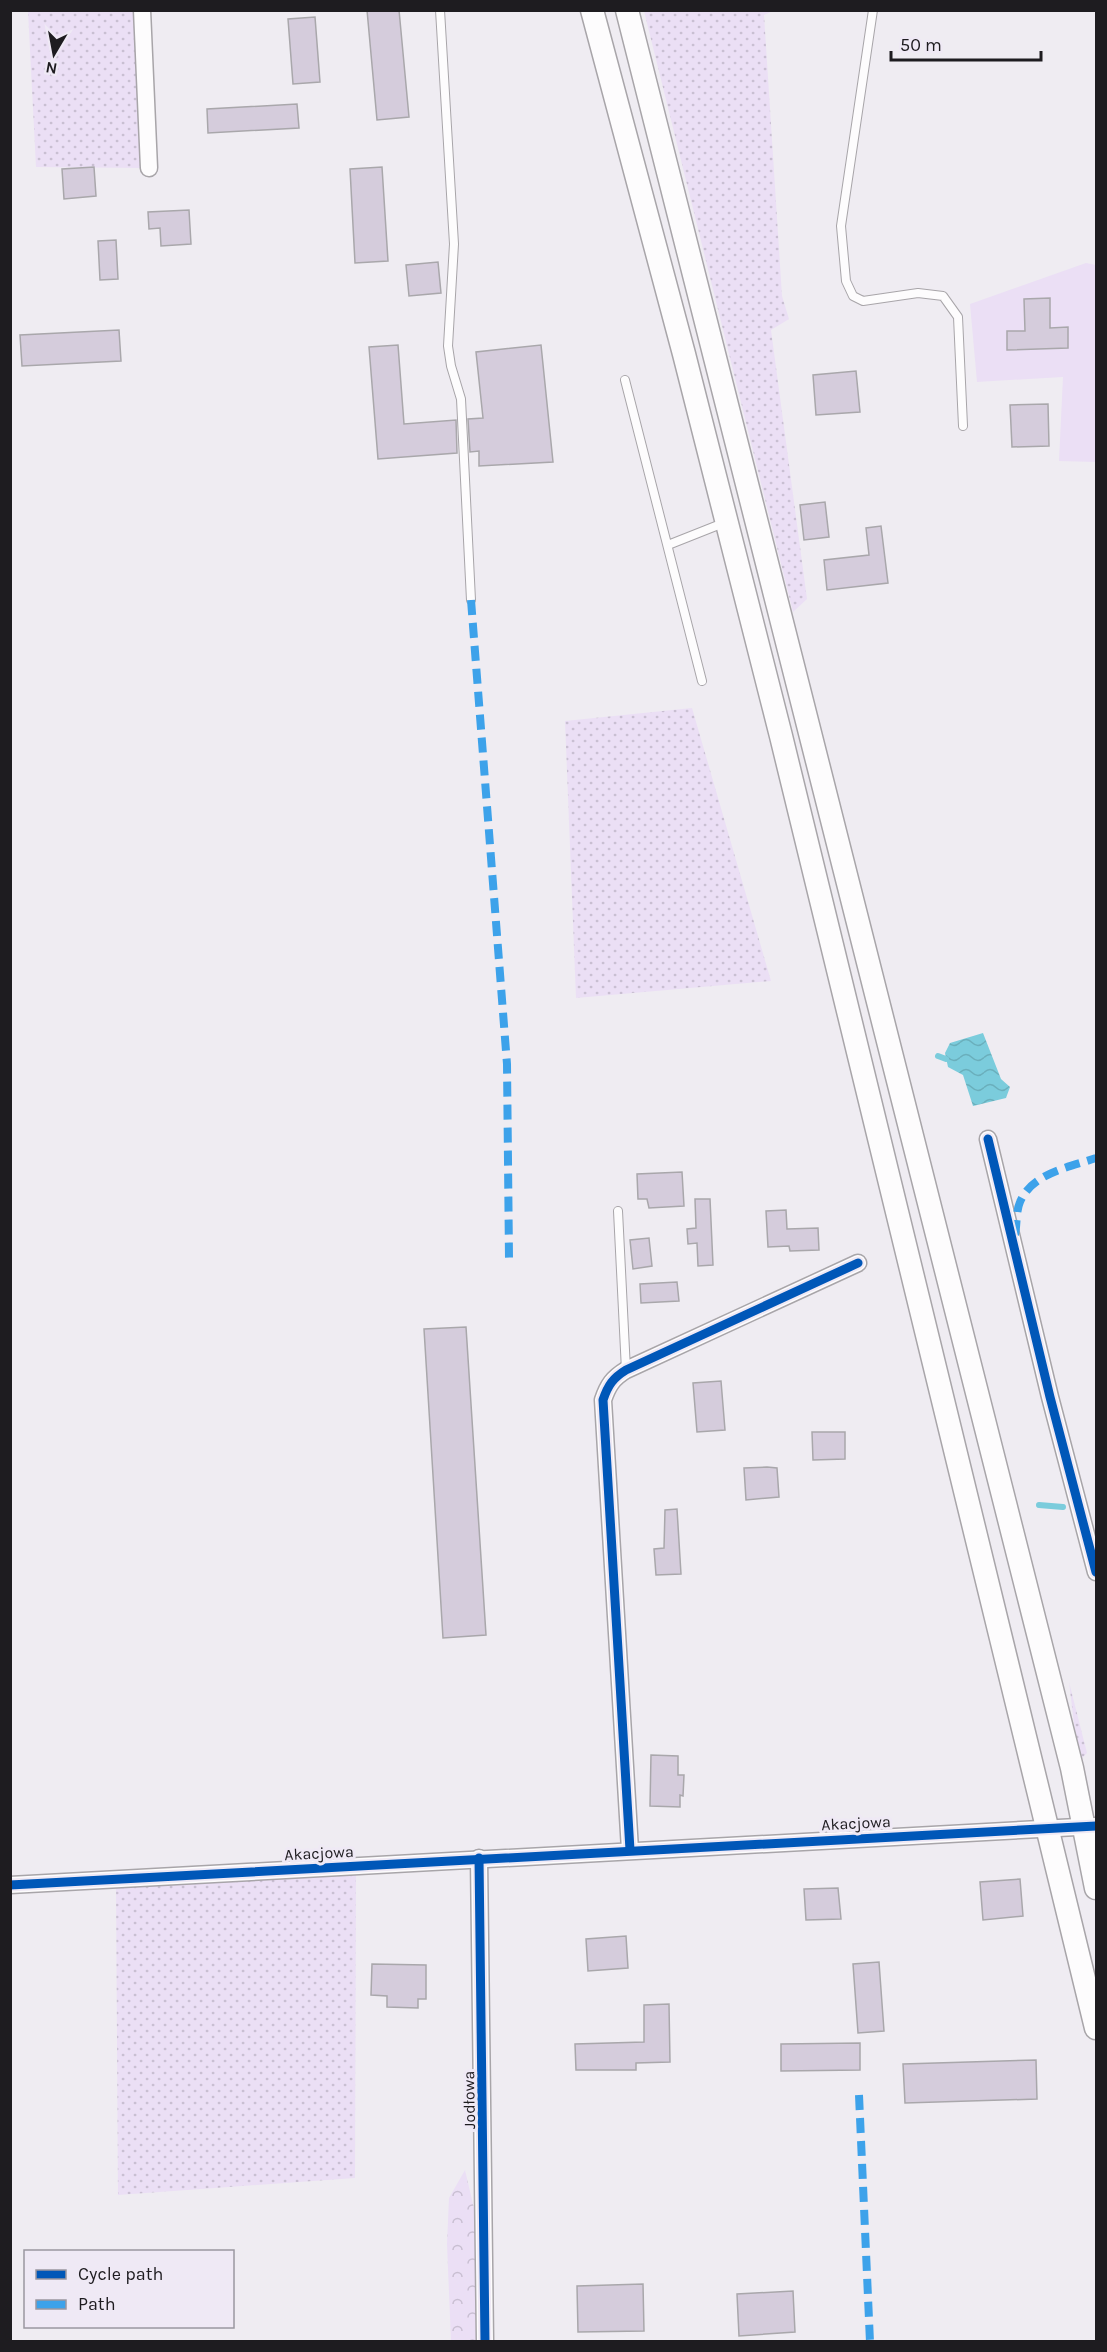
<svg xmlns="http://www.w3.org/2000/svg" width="1107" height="2352" font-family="Karla,sans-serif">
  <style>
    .grass { fill: url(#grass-dots) }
    .forest { fill: url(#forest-crowns) }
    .green { fill: #ebdff5 }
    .water { fill: url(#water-waves) }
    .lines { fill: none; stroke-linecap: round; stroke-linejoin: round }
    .stream { stroke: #7bccdc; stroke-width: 6 }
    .building { fill: #d5ccdc; stroke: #a9a7ab; stroke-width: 1.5 }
    .lane-casing { stroke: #a8a5a9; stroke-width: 10 }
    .street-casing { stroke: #a8a5a9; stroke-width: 19 }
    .secondary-casing { stroke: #a8a5a9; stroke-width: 25 }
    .lane { stroke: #fdfcfd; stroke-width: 8 }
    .street { stroke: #fdfcfd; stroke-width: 16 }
    .secondary { stroke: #fdfcfd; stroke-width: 22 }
    .quiet { stroke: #3da2ea; stroke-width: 8; stroke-dasharray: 15 8; stroke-linecap: butt }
    .cycleway-casing { stroke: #efe9f5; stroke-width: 13 }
    .cycleway { stroke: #0057b8; stroke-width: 9 }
    .labels { text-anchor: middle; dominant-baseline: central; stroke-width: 6; stroke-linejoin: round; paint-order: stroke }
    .street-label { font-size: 16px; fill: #1e1c20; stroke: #efe9f5 }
  </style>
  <defs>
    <pattern id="grass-dots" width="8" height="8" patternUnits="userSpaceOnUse" patternTransform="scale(1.5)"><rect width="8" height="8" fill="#ebdff5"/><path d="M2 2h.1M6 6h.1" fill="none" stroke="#c9bfd2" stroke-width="1.8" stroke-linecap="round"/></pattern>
    <pattern id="forest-crowns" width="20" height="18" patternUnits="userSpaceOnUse" patternTransform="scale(1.5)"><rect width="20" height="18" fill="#ebdff5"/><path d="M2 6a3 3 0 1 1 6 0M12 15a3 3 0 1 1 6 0" fill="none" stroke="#c9bfd2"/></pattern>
    <pattern id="water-waves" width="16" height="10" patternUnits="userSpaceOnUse" patternTransform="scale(1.5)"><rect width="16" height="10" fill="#7bccdc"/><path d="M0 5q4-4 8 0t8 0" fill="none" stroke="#6aafbc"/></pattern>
  </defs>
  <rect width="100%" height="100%" fill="#efecf2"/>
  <!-- grass -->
  <g class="grass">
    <polygon points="28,11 137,11 145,168 36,167"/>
    <polygon points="644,11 773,11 764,15 782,296 789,319 771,330 807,599 793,612"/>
    <polygon points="692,708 771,981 576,998 565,721"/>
    <polygon points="1069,1682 1087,1753 1081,1759 1076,1740"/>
    <polygon points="356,1875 355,2178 118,2195 116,1887"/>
  </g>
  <!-- forest -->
  <polygon class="forest" points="465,2170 476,2217 477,2341 451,2341 447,2244 449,2198"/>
  <!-- green -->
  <polygon class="green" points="1086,263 1096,265 1096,462 1059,461 1063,377 977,382 970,304"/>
  <!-- water -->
  <polygon class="water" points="983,1033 1001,1079 1010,1087 1006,1098 973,1106 963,1075 948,1067 945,1053 950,1043"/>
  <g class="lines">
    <!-- stream -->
    <g class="stream">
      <polyline points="938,1056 946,1059"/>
      <polyline points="1039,1505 1063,1507"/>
    </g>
  </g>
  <!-- building -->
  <g class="building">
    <polygon points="367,10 399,10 409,117 377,120"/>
    <polygon points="315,17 320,82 293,84 288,19"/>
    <polygon points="297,104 299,128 208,133 207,109"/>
    <polygon points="94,167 96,196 64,199 62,169"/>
    <polygon points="382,167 388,261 355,263 350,169"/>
    <polygon points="189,210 191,244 161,246 160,228 149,229 148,212"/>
    <polygon points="116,240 118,279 100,280 98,241"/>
    <polygon points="438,262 441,293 409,296 406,265"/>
    <polygon points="1050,298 1050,328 1068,327 1068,348 1007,350 1007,331 1025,331 1024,299"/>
    <polygon points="119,330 121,361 22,366 20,335"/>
    <polygon points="398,345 404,424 456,420 457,453 378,459 369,347"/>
    <polygon points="541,345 553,462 479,466 479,451 470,452 468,419 483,418 476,352"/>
    <polygon points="856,371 860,412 816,415 813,375"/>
    <polygon points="1048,404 1049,446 1012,447 1010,405"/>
    <polygon points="825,502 829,537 804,540 800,505"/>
    <polygon points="881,526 888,583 827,590 824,560 869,555 866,528"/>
    <polygon points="682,1172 684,1206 649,1208 647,1199 638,1199 637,1174"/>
    <polygon points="695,1199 710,1199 713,1265 698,1266 697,1243 688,1244 687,1229 696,1228"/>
    <polygon points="786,1210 787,1229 818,1228 819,1250 790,1251 789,1246 768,1247 766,1211"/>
    <polygon points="649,1238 652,1266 633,1269 630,1240"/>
    <polygon points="677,1282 679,1301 641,1303 640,1284"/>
    <polygon points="466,1327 486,1635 443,1638 424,1329"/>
    <polygon points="721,1381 725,1430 697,1432 693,1383"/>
    <polygon points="812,1432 845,1432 845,1459 813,1460"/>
    <polygon points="767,1467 777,1468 779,1497 746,1500 744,1468"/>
    <polygon points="677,1509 681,1574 656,1575 654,1549 664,1548 665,1510"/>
    <polygon points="651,1755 678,1756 678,1775 684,1775 683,1796 680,1795 680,1807 650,1806"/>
    <polygon points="1020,1879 1023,1916 983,1920 980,1882"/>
    <polygon points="838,1888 841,1919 806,1920 804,1889"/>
    <polygon points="626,1936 628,1968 588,1971 586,1939"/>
    <polygon points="879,1962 884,2031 858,2033 853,1964"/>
    <polygon points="372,1964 426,1965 426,1999 418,1999 418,2008 387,2007 387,1996 371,1995"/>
    <polygon points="669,2004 670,2062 636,2063 636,2070 576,2070 575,2044 644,2042 644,2005"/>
    <polygon points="860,2043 860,2070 781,2071 781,2044"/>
    <polygon points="1036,2060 1037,2099 905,2103 903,2064"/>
    <polygon points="643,2284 644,2331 578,2332 577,2286"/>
    <polygon points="793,2291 795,2332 739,2336 737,2294"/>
  </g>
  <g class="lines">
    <!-- lane casing -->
    <g class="lane-casing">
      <g id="lane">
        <polyline points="440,10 454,244 448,346 451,366 461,399 471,600"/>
        <polyline points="873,10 841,226 846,281 853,296 863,301 918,293 943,296 958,317 963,426"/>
        <polyline points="625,380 702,681"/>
        <polyline points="668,545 726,522"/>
        <polyline points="618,1211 626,1370"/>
      </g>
    </g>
    <!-- street casing -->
    <g class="street-casing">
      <g id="street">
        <polyline points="142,10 149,168"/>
        <polyline points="988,1139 1050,1397 1096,1572"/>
        <path d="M 630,1850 L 603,1400 C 608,1385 613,1378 626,1370 L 858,1263"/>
        <polyline points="479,1858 485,2342"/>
        <polyline points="10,1885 1096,1826"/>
      </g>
    </g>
    <!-- secondary casing -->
    <g class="secondary-casing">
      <g id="secondary">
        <polyline points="592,10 684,354 781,736 1096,2028"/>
        <polyline points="627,10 1072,1768 1096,1888"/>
      </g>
    </g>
    <!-- lane -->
    <use href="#lane" class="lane"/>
    <!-- street -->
    <use href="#street" class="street"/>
    <!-- secondary -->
    <use href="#secondary" class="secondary"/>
    <!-- quiet -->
    <g class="quiet">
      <polyline points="471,600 507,1064 509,1258"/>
      <path d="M 1015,1235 C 1017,1224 1016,1211 1020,1202 C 1032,1173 1070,1167 1096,1158"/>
      <polyline points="859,2095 870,2342"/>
    </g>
    <!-- cycleway casing -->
    <g class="cycleway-casing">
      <g id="cycleway">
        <polyline points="988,1139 1050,1397 1096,1572"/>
        <path d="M 630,1850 L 603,1400 C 608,1385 613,1378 626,1370 L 858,1263"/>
        <polyline points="479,1858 485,2342"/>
        <polyline points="10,1885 1096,1826"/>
      </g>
    </g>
    <!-- cycleway -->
    <use href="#cycleway" class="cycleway"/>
  </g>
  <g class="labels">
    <!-- street labels -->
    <g class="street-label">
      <text transform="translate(856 1823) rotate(-3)">Akacjowa</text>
      <text transform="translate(319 1853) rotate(-3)">Akacjowa</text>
      <text transform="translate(469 2100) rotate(-91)">Jodłowa</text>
    </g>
  </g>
  <!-- border -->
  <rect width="1107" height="2352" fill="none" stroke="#1e1c20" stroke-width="24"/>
  <!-- legend -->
  <rect x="24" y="2250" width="210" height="78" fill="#efe9f5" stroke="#9b97a0" stroke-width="1.5"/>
  <rect x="36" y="2270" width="30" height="9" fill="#0057b8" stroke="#9b97a0" stroke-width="1.5"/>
  <text x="78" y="2280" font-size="18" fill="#1e1c20">Cycle path</text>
  <rect x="36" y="2300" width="30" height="9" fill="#3da2ea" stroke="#9b97a0" stroke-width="1.5"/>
  <text x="78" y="2310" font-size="18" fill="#1e1c20">Path</text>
  <!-- north arrow -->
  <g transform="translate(54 54) rotate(190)" stroke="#efe9f5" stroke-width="4.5" paint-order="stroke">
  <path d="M0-4.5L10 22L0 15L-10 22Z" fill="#1e1c20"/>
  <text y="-9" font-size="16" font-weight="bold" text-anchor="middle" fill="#1e1c20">N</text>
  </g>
  <!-- scale -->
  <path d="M891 51v9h150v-9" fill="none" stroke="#1e1c20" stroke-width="3"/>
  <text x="900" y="51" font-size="18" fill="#1e1c20" stroke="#efe9f5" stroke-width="4.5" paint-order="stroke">50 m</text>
</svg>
